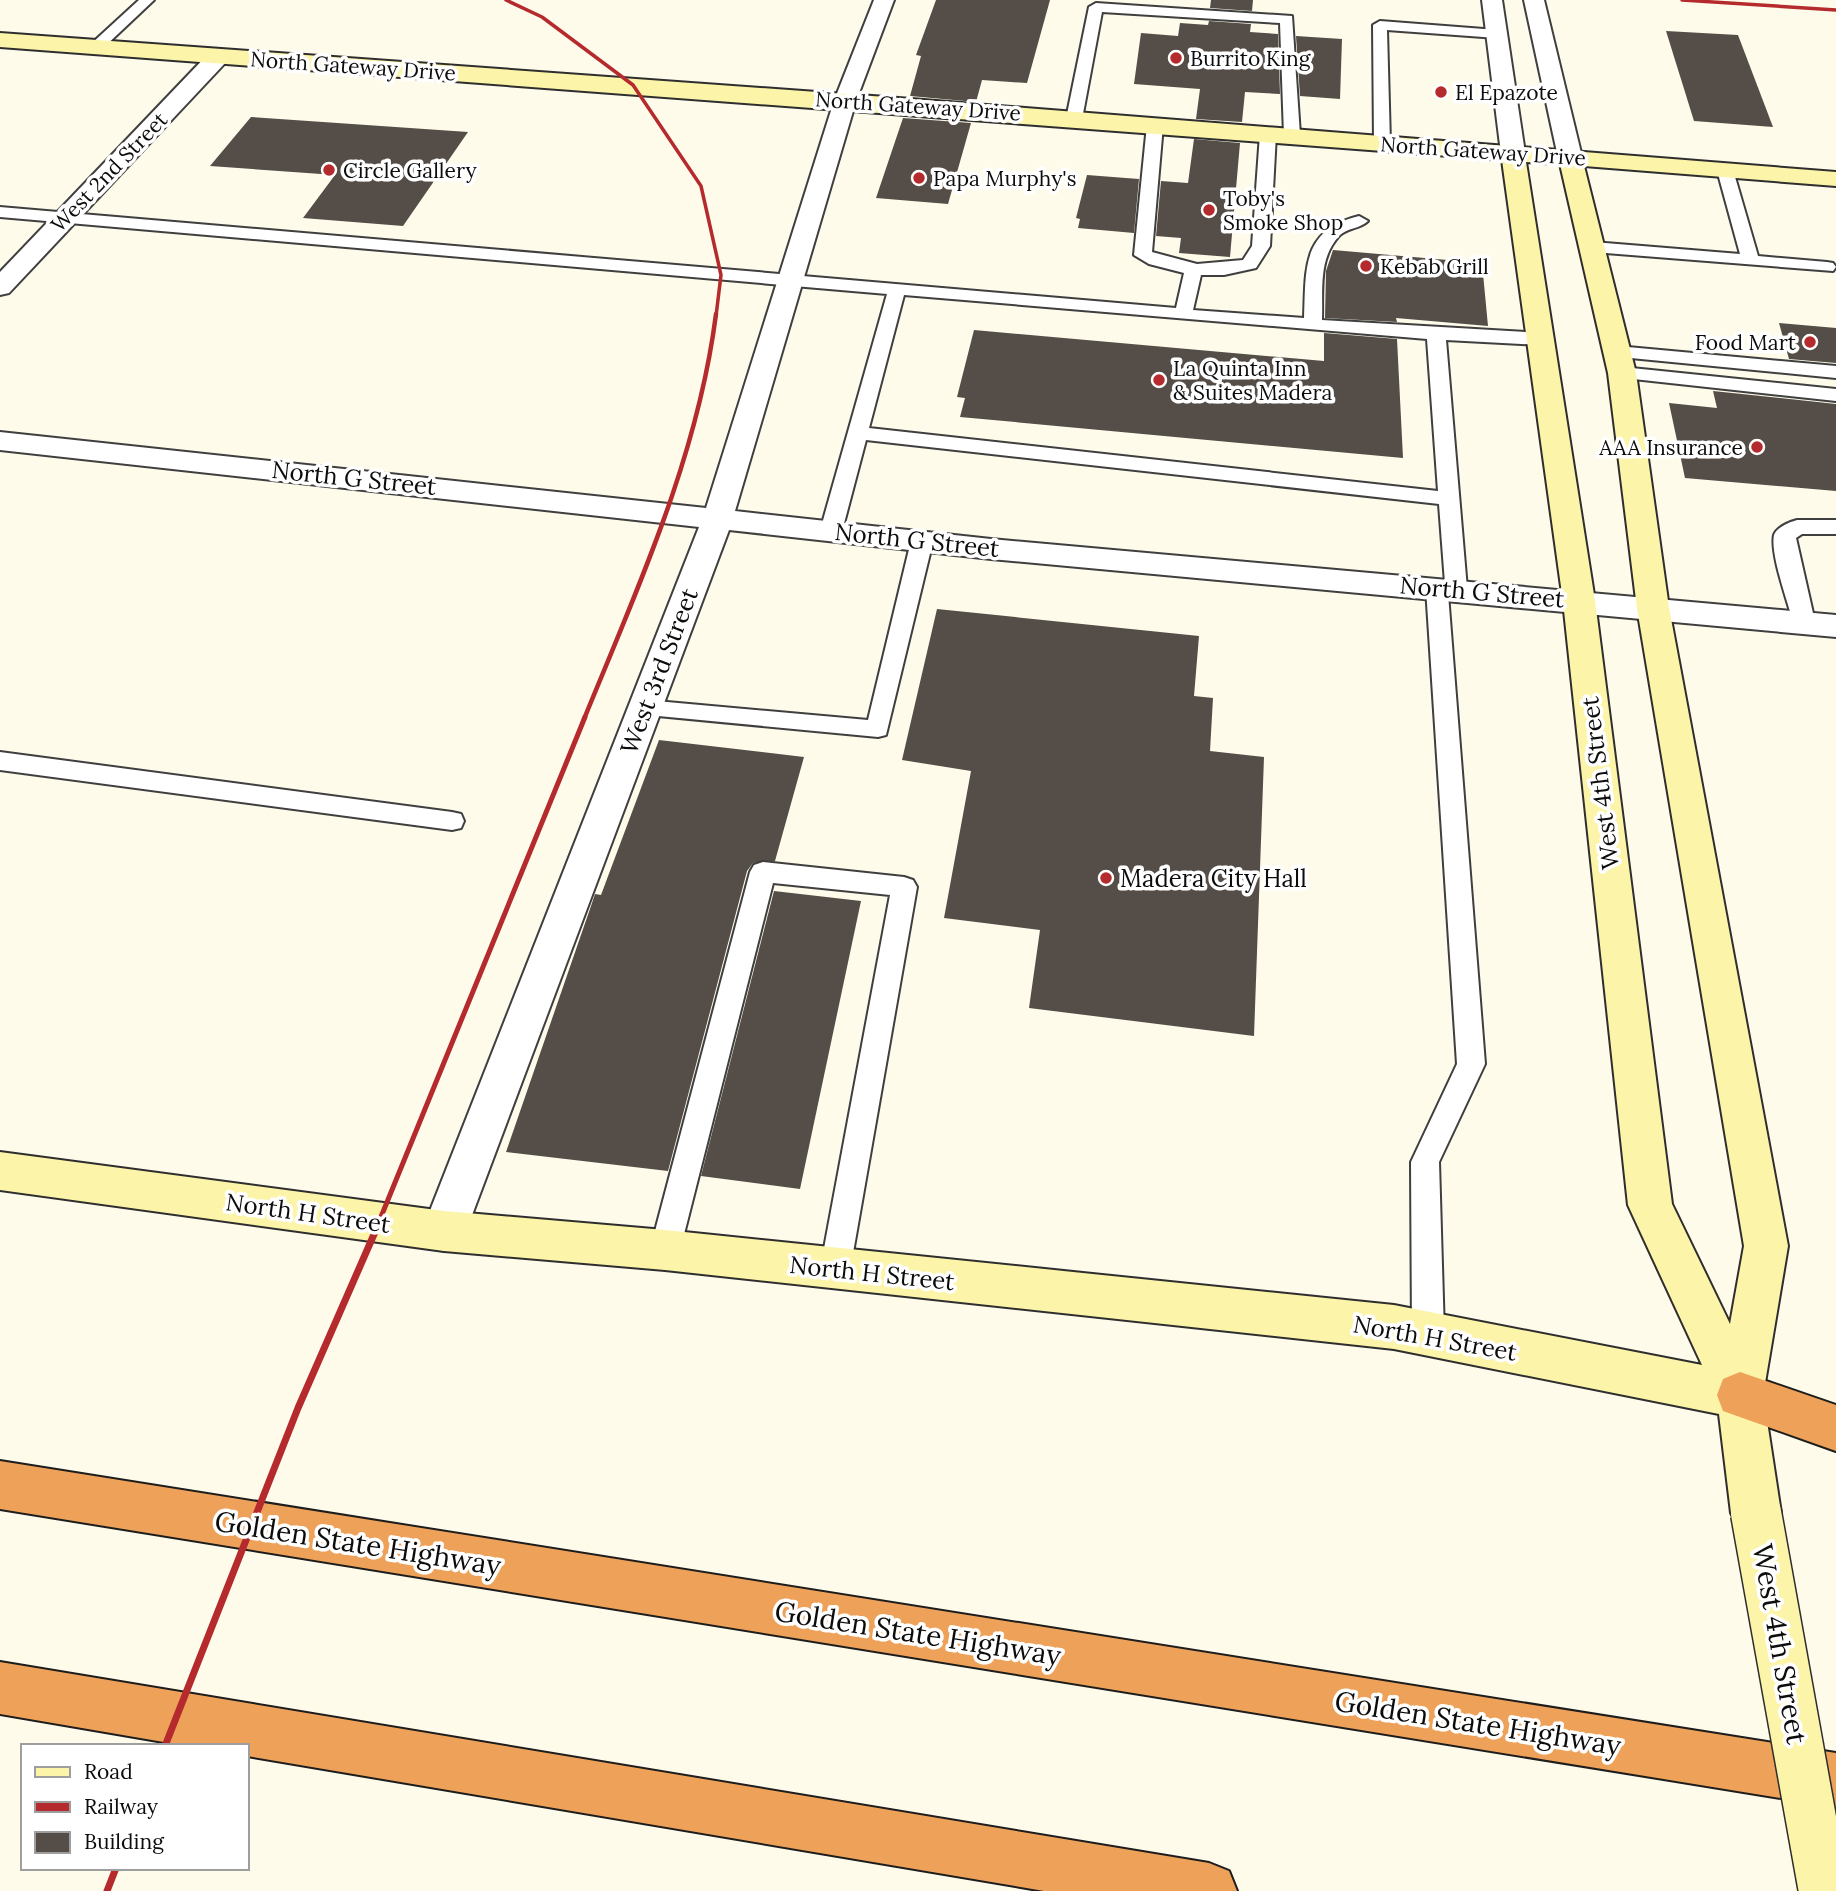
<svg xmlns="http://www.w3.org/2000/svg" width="1836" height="1891" font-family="Lora,serif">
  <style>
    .building { fill: #544d48 }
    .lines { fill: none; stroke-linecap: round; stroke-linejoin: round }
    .lane-casing { stroke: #3f3f3f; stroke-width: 4 }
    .street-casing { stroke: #3f3f3f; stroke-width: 4 }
    .secondary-casing { stroke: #2e2e2e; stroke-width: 4 }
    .highway-casing { stroke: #1d1d1d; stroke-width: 4 }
    .lane { fill: #fff; fill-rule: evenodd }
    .street { fill: #fff; fill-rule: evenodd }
    .secondary { fill: #fcf4a9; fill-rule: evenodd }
    .highway { fill: #eea159; fill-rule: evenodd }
    .rail-far3 { stroke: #b52a2d; stroke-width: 3.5 }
    .rail-far2 { stroke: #b52a2d; stroke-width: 4.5 }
    .rail-far1 { stroke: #b52a2d; stroke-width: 5 }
    .rail { stroke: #b52a2d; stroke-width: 7 }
    .secondary-bridge-casing { stroke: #2e2e2e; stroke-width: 53; stroke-linecap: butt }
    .secondary-bridge { stroke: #fcf4a9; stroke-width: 50 }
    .poi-dot { fill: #b52a2d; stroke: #fff; stroke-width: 2.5 }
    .labels { text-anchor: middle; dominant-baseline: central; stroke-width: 7; stroke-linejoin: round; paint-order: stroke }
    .far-poi-label { font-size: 21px; fill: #0c0c0c; stroke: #fff; text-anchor: start }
    .far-street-label { font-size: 21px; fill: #0c0c0c; stroke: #fff }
    .street-label { font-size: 24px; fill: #0c0c0c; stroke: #fff }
    .poi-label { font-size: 24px; fill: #0c0c0c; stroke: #fff; text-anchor: start }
    .near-street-label { font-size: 28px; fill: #0c0c0c; stroke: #fff }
  </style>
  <rect width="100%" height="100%" fill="#fefbeb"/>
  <!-- building -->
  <g class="building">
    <polygon points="936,0 1050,0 1027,83 982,80 976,102 910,96 921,56 916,55"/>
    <polygon points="1211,0 1253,0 1252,11 1210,8"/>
    <polygon points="1209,21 1251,24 1250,32 1278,34 1280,94 1245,92 1242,122 1196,119 1200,89 1134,84 1141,33 1178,36 1180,23 1208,25"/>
    <polygon points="1666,31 1738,35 1773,127 1694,121"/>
    <polygon points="1296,36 1342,39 1340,99 1300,96"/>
    <polygon points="251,117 468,132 403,226 303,218 335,175 210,166"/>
    <polygon points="903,118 971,123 948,204 876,198"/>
    <polygon points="1194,139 1240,143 1230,257 1179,253 1181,238 1156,236 1161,181 1188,183"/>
    <polygon points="1087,175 1139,179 1134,233 1078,228 1080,219 1076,218"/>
    <polygon points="1333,250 1482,263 1488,326 1396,318 1397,322 1325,318 1326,271"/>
    <polygon points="1779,323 1836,328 1836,363 1789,359"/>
    <polygon points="974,330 1324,361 1324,333 1397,339 1403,458 960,417 965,398 957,397"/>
    <polygon points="1713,391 1836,404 1836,491 1685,478 1669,403 1717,408"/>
    <polygon points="937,609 1199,636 1194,696 1213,698 1210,751 1264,757 1254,1036 1029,1008 1040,930 944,918 971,771 902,760"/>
    <polygon points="659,740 804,757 775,861 753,863 747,871 668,1171 506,1152 591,906 595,894 601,895"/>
    <polygon points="774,891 861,901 800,1189 701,1176"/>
  </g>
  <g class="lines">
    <!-- lane casing -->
    <g class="lane-casing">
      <g id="lane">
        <polygon points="139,0 154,0 101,50 91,50 91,44"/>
        <polygon points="1096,3 1292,16 1300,135 1292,140 1284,135 1280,23 1102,12 1082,119 1080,122 1068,122 1066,119 1089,7"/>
        <polygon points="1380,21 1497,30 1504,34 1497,38 1387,30 1390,143 1382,148 1374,143 1373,25"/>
        <path d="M 1155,120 L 1163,125 L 1152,252 L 1197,264 L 1243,260 L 1252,246 L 1260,134 L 1268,129 L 1276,134 L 1270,246 L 1256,268 L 1224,275 L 1201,275 L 1193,310 L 1304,318 C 1306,269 1301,230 1359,216 L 1368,221 C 1360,229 1346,228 1339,236 C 1318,259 1323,290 1322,320 L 1542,333 L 1551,339 L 1542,345 L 1446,340 L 1467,589 L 1464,594 L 1448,594 L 1485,1064 L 1439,1162 L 1444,1334 L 1439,1344 L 1428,1349 L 1417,1344 L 1412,1334 L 1411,1162 L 1457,1064 L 1426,588 L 1429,583 L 1445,583 L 1439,504 L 866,440 L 842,531 L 831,538 L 820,531 L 887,294 L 0,217 L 0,207 L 1176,308 L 1184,273 L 1149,264 L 1134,255 L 1147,125 ZM 904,295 L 1427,339 L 1438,491 L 869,428 Z"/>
        <polygon points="1725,165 1733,170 1758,256 1827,262 1833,263 1836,267 1833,271 1593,252 1584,247 1593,242 1740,254 1717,170"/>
        <polygon points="1617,346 1836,366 1836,378 1610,356 1608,352"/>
        <polygon points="1622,367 1836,389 1836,401 1615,377 1612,373"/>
        <path d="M 1797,520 L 1836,520 L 1836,534 L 1802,534 L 1796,538 L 1815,622 L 1812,627 L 1796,627 L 1793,622 C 1788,602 1770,554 1774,535 C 1777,527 1790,522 1797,520 Z"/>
        <polygon points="922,534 933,541 886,735 878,737 637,714 633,708 637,702 645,700 868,720 911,541"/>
        <polygon points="0,752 452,812 461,814 464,821 461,828 452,830 0,770"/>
        <polygon points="763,862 904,877 913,880 917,887 850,1270 846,1280 835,1284 824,1280 820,1270 890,895 773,883 680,1250 676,1260 665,1264 654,1260 650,1250 750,872 754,865"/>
      </g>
    </g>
    <!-- street casing -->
    <g class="street-casing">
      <g id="street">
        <polygon points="874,0 894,0 856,101 735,511 991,539 1836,615 1836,637 991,559 729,530 466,1231 459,1245 444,1251 429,1245 422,1231 699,527 0,450 0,432 706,508 834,101"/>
        <polygon points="1482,0 1502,0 1525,153 1521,158 1505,158 1501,153"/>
        <polygon points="1524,0 1544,0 1582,157 1578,162 1562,162 1558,157"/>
        <polygon points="219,49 230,56 227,61 9,293 0,295 0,272 211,51"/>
      </g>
    </g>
    <!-- secondary casing -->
    <g class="secondary-casing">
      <path id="secondary" d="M 0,33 L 886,97 L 1836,172 L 1836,186 L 1584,166 L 1636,373 L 1669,608 L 1788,1246 L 1763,1395 L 1781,1513 L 1773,1530 L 1756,1538 L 1739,1530 L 1731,1513 L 1719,1414 L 1394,1349 L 665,1270 L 444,1251 L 0,1190 L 0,1152 L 444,1211 L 665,1230 L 1394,1305 L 1702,1365 L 1628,1205 L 1563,601 L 1502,160 L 0,47 ZM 1526,162 L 1560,164 L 1608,373 L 1637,608 L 1744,1246 L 1730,1324 L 1672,1204 L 1595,601 Z"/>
    </g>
    <!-- highway casing -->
    <g class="highway-casing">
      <g id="highway">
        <polygon points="1740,1372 1836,1405 1836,1451 1723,1411 1717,1395 1723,1379"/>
        <polygon points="0,1461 1836,1753 1836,1807 0,1509"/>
        <polygon points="0,1662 1209,1863 1229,1871 1237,1891 1044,1891 247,1756 247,1746 187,1746 0,1714"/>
      </g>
    </g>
    <!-- lane -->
    <use href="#lane" class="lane"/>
    <!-- street -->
    <use href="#street" class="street"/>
    <!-- secondary -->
    <use href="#secondary" class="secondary"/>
    <!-- highway -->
    <use href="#highway" class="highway"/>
    <!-- rail-far3 -->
    <g class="rail-far3">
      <polyline points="506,0 542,17 633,85 701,186 721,275 716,316"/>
      <polyline points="1682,0 1836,10"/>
    </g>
    <!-- rail-far2 -->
    <path class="rail-far2" d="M 584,719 C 638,587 698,456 716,314"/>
    <!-- rail-far1 -->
    <polyline class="rail-far1" points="374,1234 585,717"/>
    <!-- rail -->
    <g class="rail">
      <polyline points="165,1746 298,1408 375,1232"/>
      <polyline points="107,1891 116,1868"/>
    </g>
    <!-- secondary-bridge casing -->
    <g class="secondary-bridge-casing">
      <polyline id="secondary-bridge" points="1756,1513 1824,1891"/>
    </g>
    <!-- secondary-bridge -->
    <use href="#secondary-bridge" class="secondary-bridge"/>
  </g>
  <!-- markers -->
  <g class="poi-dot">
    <circle cx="1176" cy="58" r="7"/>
    <circle cx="1441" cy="92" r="7"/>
    <circle cx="329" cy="170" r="7"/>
    <circle cx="919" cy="178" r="7"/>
    <circle cx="1209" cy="210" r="7"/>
    <circle cx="1366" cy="266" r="7"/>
    <circle cx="1810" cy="342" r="7"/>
    <circle cx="1159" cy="380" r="7"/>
    <circle cx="1757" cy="447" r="7"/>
    <circle cx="1106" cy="878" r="7"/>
  </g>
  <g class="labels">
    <!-- far-poi labels -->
    <g class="far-poi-label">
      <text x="1190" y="58">Burrito King</text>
      <text x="1455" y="92">El Epazote</text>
      <text x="343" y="170">Circle Gallery</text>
      <text x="933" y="178">Papa Murphy's</text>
      <text x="1223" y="198">Toby's<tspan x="1223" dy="24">Smoke Shop</tspan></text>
      <text x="1380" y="266">Kebab Grill</text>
      <text x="1796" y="342" text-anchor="end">Food Mart</text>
      <text x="1173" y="368">La Quinta Inn<tspan x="1173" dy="24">&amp; Suites Madera</tspan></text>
      <text x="1743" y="447" text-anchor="end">AAA Insurance</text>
    </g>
    <!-- far-street labels -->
    <g class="far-street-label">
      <text transform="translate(353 66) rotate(4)">North Gateway Drive</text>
      <text transform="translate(918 106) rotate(4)">North Gateway Drive</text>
      <text transform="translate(1483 151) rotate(4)">North Gateway Drive</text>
      <text transform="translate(109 172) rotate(-46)">West 2nd Street</text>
    </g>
    <!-- street labels -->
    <g class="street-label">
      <text transform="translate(354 478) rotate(6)">North G Street</text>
      <text transform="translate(917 540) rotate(6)">North G Street</text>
      <text transform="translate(1482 592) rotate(5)">North G Street</text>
      <text transform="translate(659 671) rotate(-69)">West 3rd Street</text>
      <text transform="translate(1600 783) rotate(-97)">West 4th Street</text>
      <text transform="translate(308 1213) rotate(8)">North H Street</text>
      <text transform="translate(872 1273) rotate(6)">North H Street</text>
      <text transform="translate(1435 1338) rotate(10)">North H Street</text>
    </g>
    <!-- poi labels -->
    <g class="poi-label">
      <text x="1120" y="878">Madera City Hall</text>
    </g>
    <!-- near-street labels -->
    <g class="near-street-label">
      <text transform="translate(358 1543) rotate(9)">Golden State Highway</text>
      <text transform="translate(918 1633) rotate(9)">Golden State Highway</text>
      <text transform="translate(1780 1644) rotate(80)">West 4th Street</text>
      <text transform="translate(1478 1723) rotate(9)">Golden State Highway</text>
    </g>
  </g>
  <!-- legend -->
  <rect x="21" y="1744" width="228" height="126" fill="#ffffff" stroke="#9e9e9e" stroke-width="2"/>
  <rect x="35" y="1767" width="35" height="10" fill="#fcf4a9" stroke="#9e9e9e" stroke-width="2"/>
  <text x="84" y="1779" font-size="21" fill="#0c0c0c">Road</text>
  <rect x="35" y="1802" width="35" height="10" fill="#b52a2d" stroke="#9e9e9e" stroke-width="2"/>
  <text x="84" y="1814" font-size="21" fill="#0c0c0c">Railway</text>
  <rect x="35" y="1832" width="35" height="21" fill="#544d48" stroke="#9e9e9e" stroke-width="2"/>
  <text x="84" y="1849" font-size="21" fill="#0c0c0c">Building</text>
</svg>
